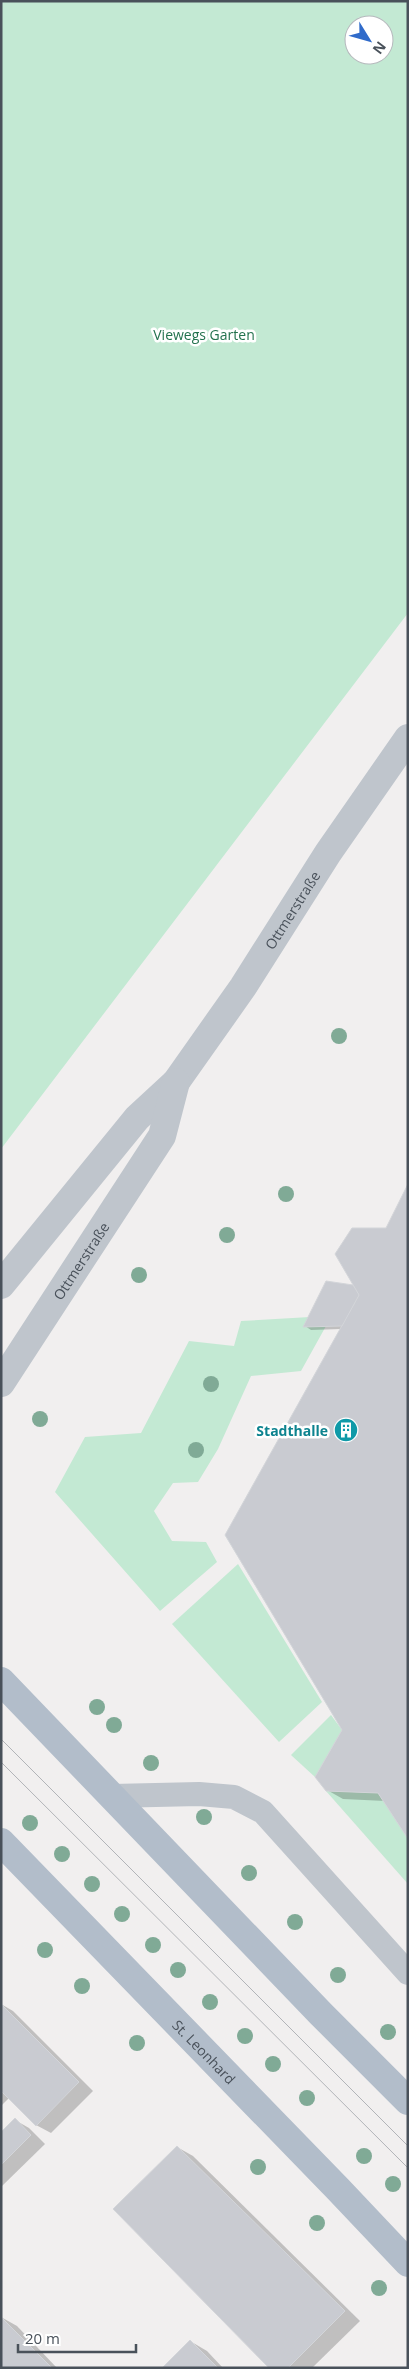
<svg xmlns="http://www.w3.org/2000/svg" width="409" height="2369" font-family="'Open Sans',sans-serif">
  <style>
    .green { fill: #c3e9d3; fill-rule: evenodd }
    .shadow { fill: #0003 }
    .building { fill: #c9cbd1; stroke: #d3d5d9 }
    .lines { fill: none; stroke-linecap: round; stroke-linejoin: round }
    .service { stroke: #bfc5cc; stroke-width: 24 }
    .tertiary { stroke: #bfc5cc; stroke-width: 28 }
    .primary { stroke: #b2bdca; stroke-width: 28 }
    .tram { stroke: #b2b4b8; stroke-width: 1 }
    .tree { fill: #80aa96 }
    .labels { text-anchor: middle; dominant-baseline: central; stroke-width: 5; stroke-linejoin: round; paint-order: stroke }
    .park-label { font-size: 14px; fill: #23724e; stroke: #fff }
    .street-label { font-size: 14px; fill: #49515a; stroke: #fff }
    .culture-label { font-size: 14px; font-weight: bold; fill: #0d838f; stroke: #fff; text-anchor: end }
  </style>
  <rect width="100%" height="100%" fill="#f1efef"/>
  <!-- green -->
  <g class="green">
    <path d="M 1,1 L 408,1 L 408,613 L 1,1149 ZM 354,25 L 384,25 L 384,55 L 354,55 Z"/>
    <polygon points="310,1317 326,1326 301,1371 251,1376 218,1449 198,1482 173,1483 154,1511 172,1541 206,1542 217,1562 160,1611 55,1492 85,1437 141,1433 189,1341 234,1346 241,1321"/>
    <polygon points="238,1564 322,1702 279,1742 172,1624"/>
    <polygon points="331,1715 342,1730 315,1777 291,1755"/>
    <polygon points="326,1791 378,1793 408,1839 408,1884"/>
  </g>
  <!-- shadow -->
  <g class="shadow">
    <polygon points="387,1229 385,1801 343,1799 327,1790 343,1730 341,1329 311,1330 305,1326 327,1283 356,1287"/>
    <polygon points="1,2004 13,2011 93,2091 51,2133 36,2125 9,2098 1,2106"/>
    <polygon points="15,2120 29,2128 45,2144 1,2187 1,2133"/>
    <polygon points="177,2147 193,2156 360,2321 312,2368 270,2368"/>
    <polygon points="1,2317 17,2326 57,2368 1,2368"/>
    <polygon points="190,2341 207,2351 223,2368 163,2368"/>
  </g>
  <!-- building -->
  <g class="building">
    <polygon points="408,1184 408,1839 378,1793 326,1791 315,1777 342,1730 225,1535 359,1295 335,1254 352,1228 386,1228"/>
    <polygon points="326,1281 353,1285 359,1295 342,1326 303,1327"/>
    <polygon points="1,2004 79,2082 36,2126 1,2091"/>
    <polygon points="15,2118 31,2135 1,2165 1,2132"/>
    <polygon points="177,2146 345,2311 288,2368 269,2368 113,2209"/>
    <polygon points="1,2317 52,2368 1,2368"/>
    <polygon points="190,2340 218,2368 162,2368"/>
  </g>
  <g class="lines">
    <!-- service -->
    <polyline class="service" points="112,1796 199,1794 234,1797 263,1812 408,1973"/>
    <!-- tertiary -->
    <g class="tertiary">
      <path id="s1" d="M 1,1285 L 137,1118 L 176,1082 L 243,987 L 328,853 L 408,738"/>
      <path id="s2" d="M 1,1383 L 162,1136 L 176,1082"/>
    </g>
    <!-- primary -->
    <g class="primary">
      <polyline points="1,1681 321,2014 408,2101"/>
      <path id="s3" d="M 1,1842 L 338,2189 L 408,2263"/>
    </g>
    <!-- tram -->
    <g class="tram">
      <polyline points="1,1739 408,2146"/>
      <polyline points="1,1762 408,2168"/>
    </g>
  </g>
  <!-- trees -->
  <g class="tree">
    <circle cx="339" cy="1036" r="8"/>
    <circle cx="286" cy="1194" r="8"/>
    <circle cx="227" cy="1235" r="8"/>
    <circle cx="139" cy="1275" r="8"/>
    <circle cx="211" cy="1384" r="8"/>
    <circle cx="40" cy="1419" r="8"/>
    <circle cx="196" cy="1450" r="8"/>
    <circle cx="97" cy="1707" r="8"/>
    <circle cx="114" cy="1725" r="8"/>
    <circle cx="151" cy="1763" r="8"/>
    <circle cx="204" cy="1817" r="8"/>
    <circle cx="30" cy="1823" r="8"/>
    <circle cx="62" cy="1854" r="8"/>
    <circle cx="249" cy="1873" r="8"/>
    <circle cx="92" cy="1884" r="8"/>
    <circle cx="122" cy="1914" r="8"/>
    <circle cx="295" cy="1922" r="8"/>
    <circle cx="153" cy="1945" r="8"/>
    <circle cx="45" cy="1950" r="8"/>
    <circle cx="178" cy="1970" r="8"/>
    <circle cx="338" cy="1975" r="8"/>
    <circle cx="82" cy="1986" r="8"/>
    <circle cx="210" cy="2002" r="8"/>
    <circle cx="388" cy="2032" r="8"/>
    <circle cx="245" cy="2036" r="8"/>
    <circle cx="137" cy="2043" r="8"/>
    <circle cx="273" cy="2064" r="8"/>
    <circle cx="307" cy="2098" r="8"/>
    <circle cx="364" cy="2156" r="8"/>
    <circle cx="258" cy="2167" r="8"/>
    <circle cx="393" cy="2184" r="8"/>
    <circle cx="317" cy="2223" r="8"/>
    <circle cx="379" cy="2288" r="8"/>
  </g>
  <!-- icons -->
  <defs>
    <g id="building-disc" transform="scale(1.25)"><circle r="9.5" fill="#0f9aa8" stroke="#fff"/><path d="M-4-6H4V6H1V3H-1V6H-4ZM-2.5-4.3h1.7v1.8h-1.7ZM.8-4.3h1.7v1.8H.8ZM-2.5-1h1.7V.8h-1.7ZM.8-1h1.7V.8H.8Z" fill="#fff"/></g>
  </defs>
  <g fill-rule="evenodd">
    <use href="#building-disc" x="346" y="1430"/>
  </g>
  <g class="labels">
    <!-- park labels -->
    <g class="park-label">
      <text x="204" y="334">Viewegs Garten</text>
    </g>
    <!-- street labels -->
    <g class="street-label">
      <text stroke="none"><textPath href="#s1" startOffset="476">Ottmerstraße</textPath></text>
      <text stroke="none"><textPath href="#s2" startOffset="146">Ottmerstraße</textPath></text>
      <text stroke="none"><textPath href="#s3" startOffset="292">St. Leonhard</textPath></text>
    </g>
    <!-- culture labels -->
    <g class="culture-label">
      <text x="328" y="1430">Stadthalle</text>
    </g>
  </g>
  <!-- border -->
  <rect width="409" height="2369" fill="none" stroke="#49515a" stroke-width="5"/>
  <!-- north arrow -->
  <g transform="translate(369 40) rotate(127)"><circle r="24" fill="#ffffff" stroke="#b6b9bd"/>
  <path d="M0-4L9 19L0 12L-9 19Z" fill="#306bca"/>
  <text y="-8" font-size="14" font-weight="bold" text-anchor="middle" fill="#49515a">N</text>
  </g>
  <!-- scale -->
  <path d="M18 2344v8h118v-8" fill="none" stroke="#49515a" stroke-width="2.5"/>
  <text x="25" y="2344" font-size="15" fill="#49515a" stroke="#ffffff" stroke-width="4" paint-order="stroke">20 m</text>
</svg>
